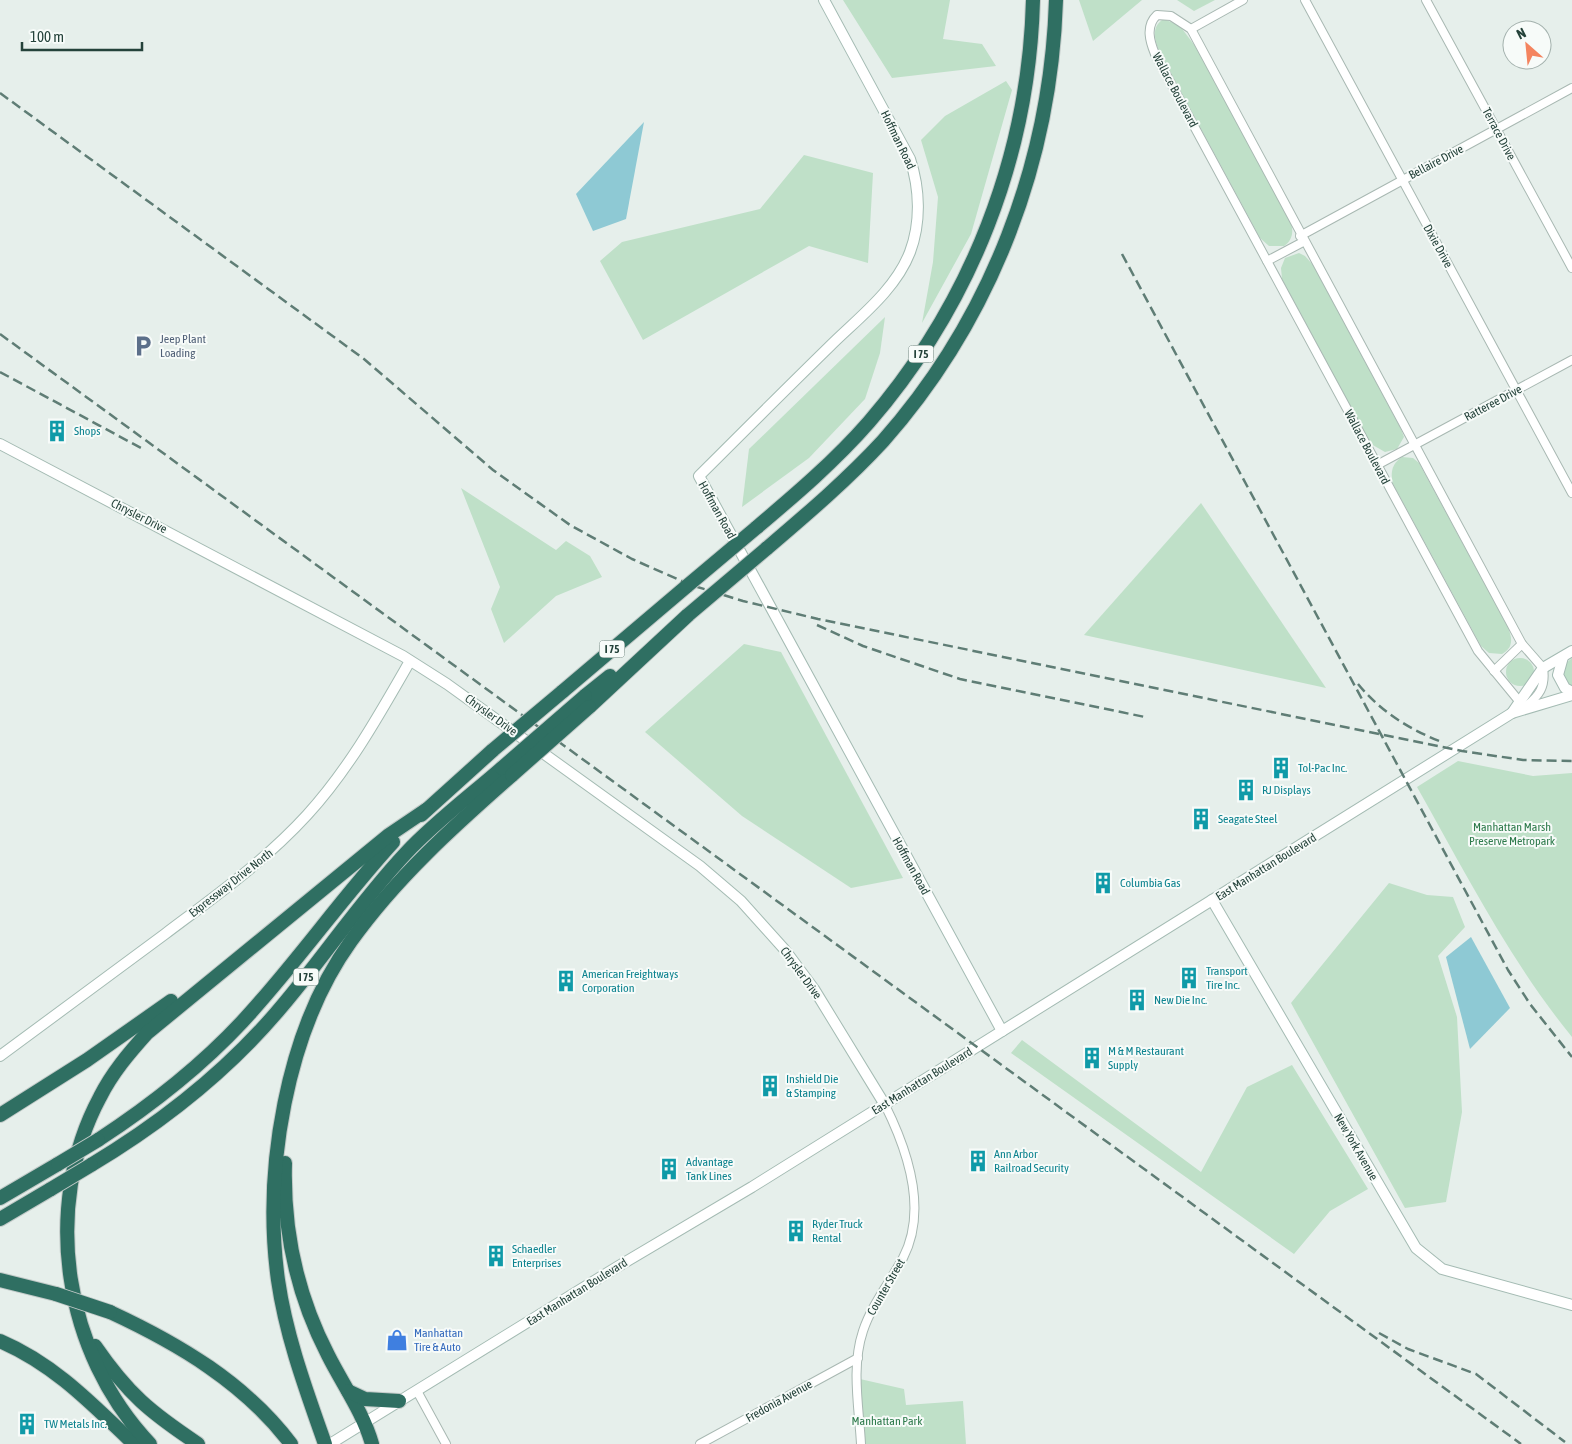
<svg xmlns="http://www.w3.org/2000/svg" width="1572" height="1444" font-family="'Asap Condensed',sans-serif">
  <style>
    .green { fill: #bfe0c8 }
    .water { fill: #8ec9d4 }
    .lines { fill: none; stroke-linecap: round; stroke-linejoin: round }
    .street-casing { stroke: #a8b8b2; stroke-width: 10 }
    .secondary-casing { stroke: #a4bbb3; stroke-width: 12 }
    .highway-casing { stroke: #c2cac8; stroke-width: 16 }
    .street { stroke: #fff; stroke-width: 8 }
    .secondary { stroke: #fff; stroke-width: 10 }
    .highway { stroke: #2f6f62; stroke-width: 14 }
    .rail { stroke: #5f7d75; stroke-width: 2.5; stroke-dasharray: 10 5; stroke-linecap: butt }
    .highway-bridge-casing { stroke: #c2cac8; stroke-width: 16; stroke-linecap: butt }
    .highway-bridge { stroke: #2f6f62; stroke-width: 14 }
    .labels { text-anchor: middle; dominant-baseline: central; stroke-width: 4; stroke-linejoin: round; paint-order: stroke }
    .shield { fill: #f7fbf9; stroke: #637a73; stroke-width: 1 }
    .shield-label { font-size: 11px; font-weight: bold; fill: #24423a }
    .street-label { font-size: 12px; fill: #24423a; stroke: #f7fbf9 }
    .service-label { font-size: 12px; fill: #4e5e75; stroke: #f7fbf9; text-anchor: start }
    .culture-label { font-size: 12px; fill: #0d838f; stroke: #f7fbf9; text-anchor: start }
    .park-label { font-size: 12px; fill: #2d7a4b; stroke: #f7fbf9 }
    .shop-label { font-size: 12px; fill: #366cbe; stroke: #f7fbf9; text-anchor: start }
  </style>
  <rect width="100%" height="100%" fill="#e6efeb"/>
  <!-- green -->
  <g class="green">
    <polygon points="843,0 950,0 943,39 982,44 996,66 892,78"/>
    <polygon points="1079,0 1142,0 1093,41"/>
    <polygon points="1177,0 1215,0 1194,11"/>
    <path d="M 1164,19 L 1180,26 L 1195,46 L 1290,221 C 1294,230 1293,240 1284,246 L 1269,246 L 1260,238 L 1160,53 C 1155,42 1150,26 1164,19 Z"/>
    <polygon points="1006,81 1012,90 971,234 922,323 933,262 938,197 921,140 945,116"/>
    <polygon points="804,155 873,173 868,263 809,246 643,340 600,261 622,242 760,209"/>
    <polygon points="1299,253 1305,256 1313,265 1401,429 1404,437 1397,449 1385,452 1371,444 1282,279 1281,268 1285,258"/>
    <polygon points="885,317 880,353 865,399 809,458 742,507 749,449"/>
    <path d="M 1402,457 L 1413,458 L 1419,463 L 1508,627 C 1512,638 1514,647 1502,654 L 1489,653 L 1481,646 L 1393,484 C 1390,473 1392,463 1402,457 Z"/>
    <polygon points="461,488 556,550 566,541 590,556 602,577 556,596 504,643 491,609 500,587"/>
    <polygon points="1201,503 1326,688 1084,635"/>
    <polygon points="744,644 781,652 903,878 851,888 742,816 645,732"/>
    <polygon points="1572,658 1572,688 1568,686 1561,676 1564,665"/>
    <circle cx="1520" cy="672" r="14"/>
    <path d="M 1458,761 L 1533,776 L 1572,773 L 1572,1037 C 1510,961 1465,872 1417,787 Z"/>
    <polygon points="1389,883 1427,895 1453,897 1465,927 1438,956 1457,1017 1462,1112 1446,1202 1405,1208 1291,1003"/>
    <polygon points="1022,1040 1201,1172 1247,1087 1292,1065 1368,1189 1330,1211 1294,1254 1011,1053"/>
    <polygon points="860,1379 904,1389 906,1405 963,1401 966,1444 865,1444"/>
  </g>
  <!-- water -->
  <g class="water">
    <polygon points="644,122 626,219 593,231 576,194"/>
    <polygon points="1471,937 1510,1008 1470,1049 1446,957"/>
  </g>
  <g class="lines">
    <!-- street casing -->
    <g class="street-casing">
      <g id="street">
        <polyline points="1305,0 1572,493"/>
        <polyline points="1426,0 1572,268"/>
        <polyline points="1191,29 1243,0"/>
        <polyline points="1300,236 1572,88"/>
        <polyline points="1267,261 1303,242"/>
        <polyline points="1377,465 1572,360"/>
        <polyline points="1494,671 1522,644"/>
        <path d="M 1519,701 L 1478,651 L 1155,54 C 1150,42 1145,26 1157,15 L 1171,16 L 1191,29 L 1522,644 L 1543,668 C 1546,687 1539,696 1525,707"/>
        <polyline points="417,1391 446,1444"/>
        <polyline points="700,1444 858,1358"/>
        <path d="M 861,1444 C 859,1407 851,1367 863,1331 C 872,1304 890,1282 903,1258 C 928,1210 907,1149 885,1105"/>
      </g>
    </g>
    <!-- secondary casing -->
    <g class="secondary-casing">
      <g id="secondary">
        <path d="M 824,0 L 910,159 C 920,189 921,223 910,252 C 895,291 857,319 829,347 C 785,390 742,433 699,476 L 1002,1031"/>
        <polyline points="0,444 403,656 447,684 700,866 741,901 785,950 814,989 885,1105"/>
        <polyline points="1563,657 1558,675 1565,688 1572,692"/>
        <polyline points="1512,713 1543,668 1572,651"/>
        <polyline points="1212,900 1416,1248 1442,1269 1572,1305"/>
        <path d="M 0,1056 C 55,1015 110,975 165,934 C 214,897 265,861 307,815 C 349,769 379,715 410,661"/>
        <polyline points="330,1444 617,1267 752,1187 1512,713 1572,695"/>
      </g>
    </g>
    <!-- highway casing -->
    <g class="highway-casing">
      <g id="highway">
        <path d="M 756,528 C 795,495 835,461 869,422 C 971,304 1029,156 1033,0"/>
        <path d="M 766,549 C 807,514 847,480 883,441 C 991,319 1051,162 1056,0"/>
        <polyline points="562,692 687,586"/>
        <polyline points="585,696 610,676"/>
        <polyline points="589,707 688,615"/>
        <polyline points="421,815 493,750"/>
        <polyline points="0,1115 87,1060 171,1001"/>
        <path d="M 98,1140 C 150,1106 199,1068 242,1022 C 295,965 340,900 393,842"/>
        <path d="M 285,1163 C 283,1230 297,1295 328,1355 C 343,1385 363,1412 372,1444"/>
        <path d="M 91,1165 C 161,1123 224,1074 277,1012 C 322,960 359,903 406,853 C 435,822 470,796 502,768"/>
        <polyline points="0,1198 58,1164"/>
        <polyline points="0,1219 51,1189"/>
        <polyline points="0,1280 56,1294"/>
        <path d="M 110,1312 C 179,1344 245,1383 291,1444"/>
        <path d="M 0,1341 C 54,1364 92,1404 134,1444"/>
        <path d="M 95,1346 C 128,1394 150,1412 198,1444"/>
        <polyline points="348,1391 365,1399 399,1401"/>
        <path d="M 150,1444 C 64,1354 41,1207 100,1097 C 112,1073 129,1053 147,1033 L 389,835 L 426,810"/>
        <path d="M 325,1444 C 306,1390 286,1336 278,1280 C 263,1171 286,1031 351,941 C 396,878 454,826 512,775"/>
      </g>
    </g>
    <!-- street -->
    <use href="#street" class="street"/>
    <!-- secondary -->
    <use href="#secondary" class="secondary"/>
    <!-- highway -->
    <use href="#highway" class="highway"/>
    <!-- rail -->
    <g class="rail">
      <polyline points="0,93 364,359 493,470 570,525 632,559 691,585 743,601 818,619 1462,751 1523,760 1572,761"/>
      <polyline points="1122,254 1508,970 1530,1004 1572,1057"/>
      <polyline points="0,334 1521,1444"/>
      <polyline points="0,372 141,448"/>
      <polyline points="817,625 863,646 960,679 1145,717"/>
      <path d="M 1358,684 C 1380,711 1410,730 1442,742"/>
      <polyline points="1379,1333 1408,1349 1476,1374 1565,1442"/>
    </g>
    <!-- highway-bridge casing -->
    <g class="highway-bridge-casing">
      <g id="highway-bridge">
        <polyline points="687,586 756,528"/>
        <polyline points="688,615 766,549"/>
        <polyline points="493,750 562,692"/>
        <polyline points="502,768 585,696"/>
        <polyline points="512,775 589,707"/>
        <polyline points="58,1164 98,1140"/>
        <polyline points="51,1189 91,1165"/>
        <polyline points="56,1294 110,1312"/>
      </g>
    </g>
    <!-- highway-bridge -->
    <use href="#highway-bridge" class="highway-bridge"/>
  </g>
  <!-- icons -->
  <defs>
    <g id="parking-bare" transform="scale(1.725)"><path d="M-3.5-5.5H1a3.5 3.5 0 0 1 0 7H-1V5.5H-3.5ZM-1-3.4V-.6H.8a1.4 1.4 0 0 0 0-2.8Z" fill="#5c6f8a" stroke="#f7fbf9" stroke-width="2.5" paint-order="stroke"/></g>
    <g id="building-bare" transform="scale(1.725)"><path d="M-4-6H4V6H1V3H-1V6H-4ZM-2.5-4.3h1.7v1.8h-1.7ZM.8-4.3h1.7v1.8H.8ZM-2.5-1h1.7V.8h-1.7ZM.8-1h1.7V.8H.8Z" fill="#0f9aa8" stroke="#f7fbf9" stroke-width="2.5" paint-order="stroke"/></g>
    <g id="shop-bare" transform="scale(1.725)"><path d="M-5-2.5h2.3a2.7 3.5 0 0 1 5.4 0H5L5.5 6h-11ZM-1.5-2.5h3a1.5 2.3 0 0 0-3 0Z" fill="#3f7fe0" stroke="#f7fbf9" stroke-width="2.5" paint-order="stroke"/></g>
  </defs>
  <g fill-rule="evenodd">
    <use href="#parking-bare" x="143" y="346"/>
    <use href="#building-bare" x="57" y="431"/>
    <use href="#building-bare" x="1281" y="768"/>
    <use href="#building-bare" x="1246" y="790"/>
    <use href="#building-bare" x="1201" y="819"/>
    <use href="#building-bare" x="1103" y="883"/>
    <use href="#building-bare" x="1189" y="978"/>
    <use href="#building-bare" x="566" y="981"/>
    <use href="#building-bare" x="1137" y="1000"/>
    <use href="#building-bare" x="1092" y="1058"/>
    <use href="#building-bare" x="770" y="1086"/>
    <use href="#building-bare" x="978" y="1161"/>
    <use href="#building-bare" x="669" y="1169"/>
    <use href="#building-bare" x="796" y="1231"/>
    <use href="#building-bare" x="496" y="1256"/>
    <use href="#shop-bare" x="397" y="1340"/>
    <use href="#building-bare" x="27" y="1424"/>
  </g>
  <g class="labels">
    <!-- shield labels -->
    <g class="shield">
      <rect x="908.5" y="345.5" width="25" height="17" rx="4"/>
      <rect x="599.5" y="640.5" width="25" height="17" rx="4"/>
      <rect x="293.5" y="968.5" width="25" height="17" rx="4"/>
    </g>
    <g class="shield-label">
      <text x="921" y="354">I 75</text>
      <text x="612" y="649">I 75</text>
      <text x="306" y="977">I 75</text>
    </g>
    <!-- street labels -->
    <g class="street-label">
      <text transform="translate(1175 90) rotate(62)">Wallace Boulevard</text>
      <text transform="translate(1499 134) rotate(62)">Terrace Drive</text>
      <text transform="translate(898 140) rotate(64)">Hoffman Road</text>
      <text transform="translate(1436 162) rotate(-28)">Bellaire Drive</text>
      <text transform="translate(1438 246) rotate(61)">Dixie Drive</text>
      <text transform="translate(1493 403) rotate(-28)">Ratteree Drive</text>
      <text transform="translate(1367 447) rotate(62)">Wallace Boulevard</text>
      <text transform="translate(717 510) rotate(61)">Hoffman Road</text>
      <text transform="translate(139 516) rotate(27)">Chrysler Drive</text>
      <text transform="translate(491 715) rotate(36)">Chrysler Drive</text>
      <text transform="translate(911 866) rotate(61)">Hoffman Road</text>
      <text transform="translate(1266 867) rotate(-32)">East Manhattan Boulevard</text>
      <text transform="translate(231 883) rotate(-38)">Expressway Drive North</text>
      <text transform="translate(801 973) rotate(54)">Chrysler Drive</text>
      <text transform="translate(922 1081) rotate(-32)">East Manhattan Boulevard</text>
      <text transform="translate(1356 1147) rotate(60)">New York Avenue</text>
      <text transform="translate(886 1287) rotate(-60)">Counter Street</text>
      <text transform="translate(577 1292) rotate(-32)">East Manhattan Boulevard</text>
      <text transform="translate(779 1401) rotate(-29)">Fredonia Avenue</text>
    </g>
    <!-- service labels -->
    <g class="service-label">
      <text x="160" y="339">Jeep Plant<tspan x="160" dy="14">Loading</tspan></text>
    </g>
    <!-- culture labels -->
    <g class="culture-label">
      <text x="74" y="431">Shops</text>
      <text x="1298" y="768">Tol-Pac Inc.</text>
      <text x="1262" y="790">RJ Displays</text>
      <text x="1218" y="819">Seagate Steel</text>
      <text x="1120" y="883">Columbia Gas</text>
      <text x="1206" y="971">Transport<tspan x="1206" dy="14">Tire Inc.</tspan></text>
      <text x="582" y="974">American Freightways<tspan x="582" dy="14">Corporation</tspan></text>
      <text x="1154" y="1000">New Die Inc.</text>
      <text x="1108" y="1051">M &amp; M Restaurant<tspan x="1108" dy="14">Supply</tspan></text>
      <text x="786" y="1079">Inshield Die<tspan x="786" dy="14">&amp; Stamping</tspan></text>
      <text x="994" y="1154">Ann Arbor<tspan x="994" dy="14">Railroad Security</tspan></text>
      <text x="686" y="1162">Advantage<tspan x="686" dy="14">Tank Lines</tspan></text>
      <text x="812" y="1224">Ryder Truck<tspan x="812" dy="14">Rental</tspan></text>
      <text x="512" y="1249">Schaedler<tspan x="512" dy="14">Enterprises</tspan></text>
      <text x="44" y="1424">TW Metals Inc.</text>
    </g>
    <!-- park labels -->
    <g class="park-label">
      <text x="1512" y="827">Manhattan Marsh<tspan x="1512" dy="14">Preserve Metropark</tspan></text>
      <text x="887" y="1421">Manhattan Park</text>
    </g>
    <!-- shop labels -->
    <g class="shop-label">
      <text x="414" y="1333">Manhattan<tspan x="414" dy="14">Tire &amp; Auto</tspan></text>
    </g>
  </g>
  <!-- north arrow -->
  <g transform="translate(1527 45) rotate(333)"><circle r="24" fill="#f7fbf9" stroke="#a3b1ad"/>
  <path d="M0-4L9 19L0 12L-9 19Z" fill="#f4845f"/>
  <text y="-8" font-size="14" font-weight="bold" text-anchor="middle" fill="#24423a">N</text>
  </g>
  <!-- scale -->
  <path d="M22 42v8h120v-8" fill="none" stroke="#24423a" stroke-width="2.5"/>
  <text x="30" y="42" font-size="15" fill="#24423a" stroke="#f7fbf9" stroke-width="4" paint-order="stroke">100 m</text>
</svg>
